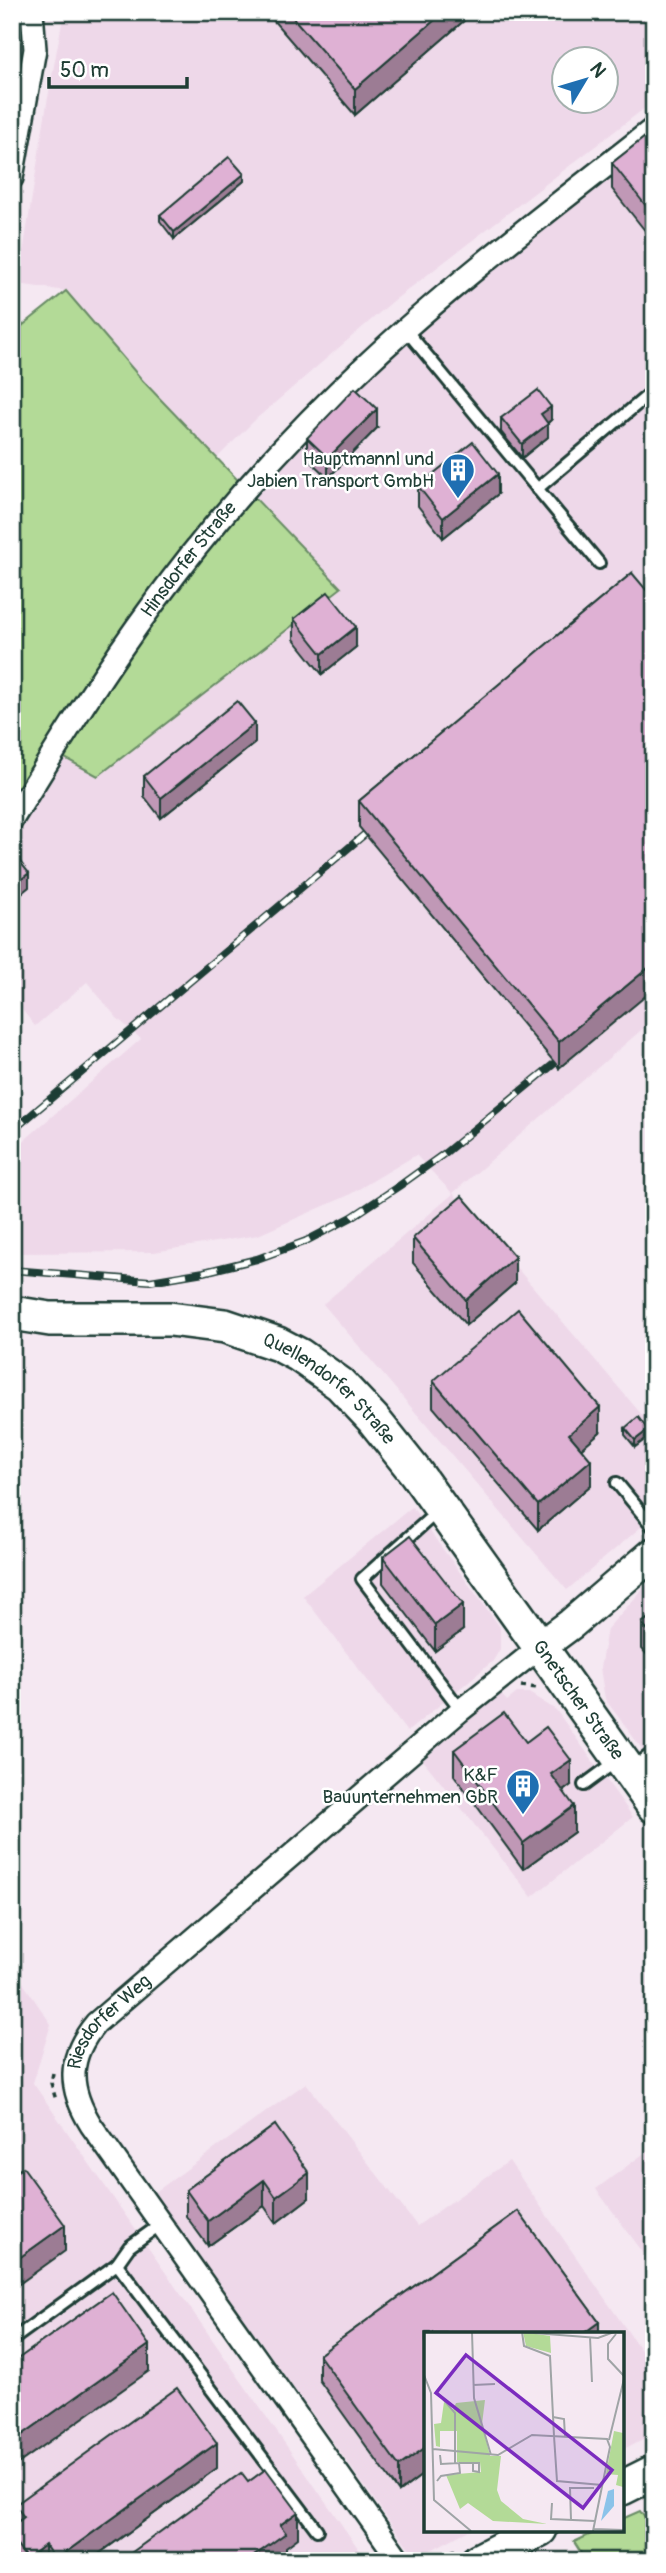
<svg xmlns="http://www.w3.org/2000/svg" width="666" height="2573" font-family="Pangolin,sans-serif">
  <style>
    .built { fill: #eed8e9; fill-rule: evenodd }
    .green { fill: #b3da97; stroke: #698c66; stroke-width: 2 }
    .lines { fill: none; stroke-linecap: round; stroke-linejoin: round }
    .lane-casing { stroke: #1f3d34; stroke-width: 16 }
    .street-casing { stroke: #1f3d34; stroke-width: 26 }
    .secondary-casing { stroke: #1f3d34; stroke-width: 35 }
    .primary-casing { stroke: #1f3d34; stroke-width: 38 }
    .path { stroke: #1f3d34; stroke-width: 3.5; stroke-dasharray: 5 5; stroke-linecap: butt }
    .lane { stroke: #fff; stroke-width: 10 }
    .street { stroke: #fff; stroke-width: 21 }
    .secondary { stroke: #fff; stroke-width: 30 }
    .primary { stroke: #fff; stroke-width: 33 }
    .rail-casing { stroke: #1f3d34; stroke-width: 8 }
    .rail { stroke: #fff; stroke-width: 5; stroke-dasharray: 16; stroke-linecap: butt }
    .wall { fill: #c098b6; stroke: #1f3d34; stroke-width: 2 }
    .shaded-wall { fill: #9c7c94; stroke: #1f3d34; stroke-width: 2 }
    .building { fill: #dfb1d4; stroke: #1f3d34; stroke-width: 2 }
    .labels { text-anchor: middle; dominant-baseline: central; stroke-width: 5; stroke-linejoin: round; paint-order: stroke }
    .poi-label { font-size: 19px; fill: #1f3d34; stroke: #fff; text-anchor: end }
    .street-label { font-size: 19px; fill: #1f3d34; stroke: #fff }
    .inset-road { fill: none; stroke: #9fa4a6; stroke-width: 2 }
    .view { fill: #7b2cbf; fill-opacity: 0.15; stroke: #7b2cbf; stroke-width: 3.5 }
    .inset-edge { fill: none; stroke: #1f3d34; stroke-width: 3.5 }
  </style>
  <rect width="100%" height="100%" fill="#f5e8f2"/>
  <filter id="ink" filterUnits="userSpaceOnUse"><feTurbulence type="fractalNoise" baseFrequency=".0143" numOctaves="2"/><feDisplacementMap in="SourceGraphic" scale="14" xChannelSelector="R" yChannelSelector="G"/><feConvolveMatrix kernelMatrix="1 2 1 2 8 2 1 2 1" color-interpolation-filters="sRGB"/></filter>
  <g filter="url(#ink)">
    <!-- built -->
    <g class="built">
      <polygon points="12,12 42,12 12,127"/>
      <path d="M 64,12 L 654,12 L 654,101 L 392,302 L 256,419 L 217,458 L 143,381 L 66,291 L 18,284 L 47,103 ZM 564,60 L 606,60 L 606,102 L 564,102 Z"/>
      <polygon points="654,131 654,1019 453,1193 654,1429 654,1516 567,1590 323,1304 453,1194 416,1155 347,1196 258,1235 154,1252 12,1253 12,1151 141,1039 117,1018 87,982 35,1026 12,997 12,844 63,757 341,589 256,497 372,371"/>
      <polygon points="412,1507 500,1627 500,1649 493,1661 407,1732 303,1596"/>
      <polygon points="654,1577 654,1765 605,1699 600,1668 607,1629"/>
      <polygon points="500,1693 507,1701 517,1693 529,1693 556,1710 633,1817 532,1897 423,1760"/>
      <polygon points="12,1967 51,2024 33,2083 367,2561 12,2561"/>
      <polygon points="306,2083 417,2226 509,2161 654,2369 654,2433 622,2450 622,2333 426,2333 426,2529 471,2529 416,2558 154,2193"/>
      <polygon points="654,2146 654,2267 596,2189"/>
    </g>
    <!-- green -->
    <g class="green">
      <polygon points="66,291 143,381 341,588 98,776 63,757 12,806 12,334"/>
      <polygon points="640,2511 654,2531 654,2561 586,2561 574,2542 602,2529 622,2529 622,2519"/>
    </g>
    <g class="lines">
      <!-- lane casing -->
      <g class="lane-casing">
        <g id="lane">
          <polyline points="405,329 599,563"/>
          <polyline points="537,489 654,390"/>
          <polyline points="617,1483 654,1528"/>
          <polyline points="438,1511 362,1579 461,1710"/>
          <polyline points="631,1769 654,1752"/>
          <polyline points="584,1785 618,1760"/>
          <polyline points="117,2264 129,2247 161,2224"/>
          <polyline points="12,2340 117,2264 317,2530"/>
        </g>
      </g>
      <!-- street casing -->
      <g class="street-casing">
        <g id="street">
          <polyline points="12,178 35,49 32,12"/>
          <path id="s1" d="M 12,820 C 57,747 102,673 154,603 C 217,517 290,436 368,363 C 458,279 557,205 654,128"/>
          <path id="s2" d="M 400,2561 L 91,2125 C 68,2088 67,2058 96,2023 L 461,1710 L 540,1647"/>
        </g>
      </g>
      <!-- secondary casing -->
      <g class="secondary-casing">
        <polyline id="secondary" points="540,1647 571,1624 654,1553"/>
      </g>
      <!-- primary casing -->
      <g class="primary-casing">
        <g id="primary">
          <path id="s3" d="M 12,1313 L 50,1319 L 170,1319 L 225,1326 L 278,1344 L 299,1355 L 340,1384 L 373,1419 L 416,1473 L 654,1806"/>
          <polyline points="622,2488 654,2472"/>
          <polyline points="478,2561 540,2529"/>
        </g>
      </g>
      <!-- path -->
      <g class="path">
        <polyline points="521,1686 537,1688"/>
        <polyline points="53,2073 51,2083 56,2100"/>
        <polyline points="433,2561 455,2550"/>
      </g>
      <!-- lane -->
      <use href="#lane" class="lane"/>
      <!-- street -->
      <use href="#street" class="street"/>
      <!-- secondary -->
      <use href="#secondary" class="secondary"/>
      <!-- primary -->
      <use href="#primary" class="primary"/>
      <!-- rail casing -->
      <g class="rail-casing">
        <g id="rail">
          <polyline points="12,1131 365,834"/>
          <polyline points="12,1270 150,1281 204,1272 257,1259 306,1241 352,1217 399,1186 445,1153 555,1063"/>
        </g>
      </g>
      <!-- rail -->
      <use href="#rail" class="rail"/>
    </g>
    <!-- wall -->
    <g class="wall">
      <polygon points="266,12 474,12 355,115"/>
      <polygon points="654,130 654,242 612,189 612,163"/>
      <polygon points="244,181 174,239 160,221 160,215"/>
      <polygon points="501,418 551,420 548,423 548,437 522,458 501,432"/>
      <polygon points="377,428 328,478 307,458 307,438"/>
      <polygon points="418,486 498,494 443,538 418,506"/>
      <polygon points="632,573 559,1068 359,827 359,801"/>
      <polygon points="294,619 356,647 322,674 294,639"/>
      <polygon points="255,743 161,818 144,796 144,776"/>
      <polygon points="413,1238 515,1283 466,1325 413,1263"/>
      <polygon points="433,1381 600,1432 581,1448 591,1485 538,1530 433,1407"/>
      <polygon points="625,1428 648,1437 635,1447 625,1435"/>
      <polygon points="383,1557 463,1630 435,1651 383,1583"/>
      <polygon points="654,1614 654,1663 642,1649 642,1623"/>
      <polygon points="526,1742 571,1785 563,1791 574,1832 523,1869 454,1775 454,1750"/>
      <polygon points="275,2125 309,2198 276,2223 264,2206 208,2246 186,2216 186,2190"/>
      <polygon points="518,2211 599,2322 599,2333 426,2333 426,2472 399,2492 319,2380 319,2355"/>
      <polygon points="217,2468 89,2561 12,2561 12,2526 15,2524 15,2505"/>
    </g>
    <!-- shaded-wall -->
    <g class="shaded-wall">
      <polygon points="444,12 474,12 355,115 355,89"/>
      <polygon points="244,174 244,181 174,239 174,232"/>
      <polygon points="551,407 551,420 541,428 541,414"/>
      <polygon points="377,409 377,428 328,478 328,458"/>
      <polygon points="548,424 548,437 522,458 522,444"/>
      <polygon points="498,474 498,494 443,538 443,518"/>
      <polygon points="356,627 356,647 322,674 322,654"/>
      <polygon points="255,723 255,743 161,818 161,798"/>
      <polygon points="29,873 29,887 12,901 12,887"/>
      <polygon points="654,963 654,989 559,1068 559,1042"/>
      <polygon points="515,1257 515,1283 466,1325 466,1300"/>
      <polygon points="600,1407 600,1432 569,1459 569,1434"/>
      <polygon points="648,1430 648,1437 635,1447 635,1440"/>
      <polygon points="591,1460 591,1485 538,1530 538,1505"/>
      <polygon points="463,1604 463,1630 435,1651 435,1625"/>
      <polygon points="571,1760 571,1785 551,1800 551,1774"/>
      <polygon points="574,1806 574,1832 523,1869 523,1843"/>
      <polygon points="309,2173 309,2198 276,2223 276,2197"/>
      <polygon points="264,2180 264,2206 208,2246 208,2221"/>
      <polygon points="65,2225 65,2251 12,2289 12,2263"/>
      <polygon points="599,2322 599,2333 584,2333"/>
      <polygon points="149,2345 149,2371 12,2468 12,2442"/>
      <polygon points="217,2443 217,2468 89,2561 55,2561 55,2560"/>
      <polygon points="426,2447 426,2472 399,2492 399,2466"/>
      <polygon points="298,2512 298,2538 286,2547 286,2559 283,2561 247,2561 280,2525"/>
      <polygon points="45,2545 45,2561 27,2561 27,2559"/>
    </g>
    <!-- building -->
    <g class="building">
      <polygon points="288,12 444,12 355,89"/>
      <polygon points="654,130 654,216 612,163"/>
      <polygon points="229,157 244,174 174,232 160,215"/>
      <polygon points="355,388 377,409 328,458 307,438"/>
      <polygon points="538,390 551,407 541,414 548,424 522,444 501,418"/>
      <polygon points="473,442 498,474 443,518 418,486"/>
      <polygon points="632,573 654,599 654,963 559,1042 359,801"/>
      <polygon points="328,592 356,627 322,654 294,619"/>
      <polygon points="237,701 255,723 161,798 144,776"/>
      <polygon points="20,862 29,873 12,887 12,868"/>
      <polygon points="462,1196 515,1257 466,1300 413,1238"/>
      <polygon points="518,1309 600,1407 569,1434 591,1460 538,1505 433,1381"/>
      <polygon points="638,1417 648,1430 635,1440 625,1428"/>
      <polygon points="410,1536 463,1604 435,1625 383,1557"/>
      <polygon points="654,1614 654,1638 642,1623"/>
      <polygon points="504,1713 526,1742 546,1727 571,1760 551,1774 574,1806 523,1843 454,1750"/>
      <polygon points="275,2125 309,2173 276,2197 264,2180 208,2221 186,2190"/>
      <polygon points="23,2167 65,2225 12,2263 12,2175"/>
      <polygon points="518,2211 599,2322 584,2333 426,2333 426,2447 399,2466 319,2355"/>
      <polygon points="112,2292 149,2345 12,2442 12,2363"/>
      <polygon points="177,2388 217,2443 55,2560 45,2545 27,2559 12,2539 12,2526 24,2517 15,2505"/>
      <polygon points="266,2469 298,2512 280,2525 286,2533 247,2561 120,2561 241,2473 248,2482"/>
    </g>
  </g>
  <!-- icons -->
  <defs>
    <g id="building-pin" transform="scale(1.75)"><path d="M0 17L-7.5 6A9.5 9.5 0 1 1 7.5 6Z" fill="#1f6fb2" stroke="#fff"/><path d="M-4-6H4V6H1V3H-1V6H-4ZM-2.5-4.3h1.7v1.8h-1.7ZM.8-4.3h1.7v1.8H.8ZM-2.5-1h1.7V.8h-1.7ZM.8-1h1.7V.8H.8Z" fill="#fff"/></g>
  </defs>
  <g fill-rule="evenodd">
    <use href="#building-pin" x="458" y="470"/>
    <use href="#building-pin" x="523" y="1786"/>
  </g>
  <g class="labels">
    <!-- poi labels -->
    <g class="poi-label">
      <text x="434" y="459">Hauptmannl und<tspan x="434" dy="22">Jabien Transport GmbH</tspan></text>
      <text x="498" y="1775">K&amp;F<tspan x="498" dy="22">Bauunternehmen GbR</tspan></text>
    </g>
    <!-- street labels -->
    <g class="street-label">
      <text stroke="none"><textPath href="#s1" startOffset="315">Hinsdorfer Straße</textPath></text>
      <text stroke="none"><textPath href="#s3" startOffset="338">Quellendorfer Straße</textPath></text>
      <text stroke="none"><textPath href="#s3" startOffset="740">Gnetscher Straße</textPath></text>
      <text stroke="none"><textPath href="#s2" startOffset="654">Riesdorfer Weg</textPath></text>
    </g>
  </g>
  <!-- overview -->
  <g transform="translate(424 2332)">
    <rect width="200" height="200" fill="#f5e8f2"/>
    <path d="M 99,0 L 126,4 L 127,21 L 102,14 ZM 61,68 L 58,92 L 66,124 L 77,124 L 73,158 L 77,169 L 99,187 L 123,192 L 69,189 L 44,171 L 36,177 L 22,143 L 57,140 L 56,130 L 33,130 L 33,99 L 16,99 L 16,115 L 12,114 L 10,92 L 17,91 L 20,70 L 29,78 L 32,71 ZM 190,99 L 199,101 L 199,155 L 192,153 L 194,143 L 182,142 Z" fill="#b3da97"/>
    <path d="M 190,157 L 190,174 L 177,189 L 184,159 Z" fill="#8bc3e9"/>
    <path class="inset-road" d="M 48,0 L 50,66 L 67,123M 97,0 L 174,6 L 190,0M 98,0 L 100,14 L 126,24 L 130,104M 192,2 L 184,12 L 184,27 L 200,44M 166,5 L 168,50M 0,43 L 7,61 L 10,168 L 47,199M 49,53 L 71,52M 12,59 L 31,81 L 31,131M 129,85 L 140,87 L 141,104M 130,104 L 133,149 L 178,153M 185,108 L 200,47M 9,117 L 74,123 L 108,103 L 183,107 L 186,115 L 169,199M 35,131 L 55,131 L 55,140 L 49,139 L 49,131M 13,149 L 17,144 L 36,141 L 35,131 L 17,132 L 16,123M 128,171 L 127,187 L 171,189M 147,188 L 146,156 L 170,156M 169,197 L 200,198"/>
    <path class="view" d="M 42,23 L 188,138 L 159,176 L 12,61 Z"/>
    <rect width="200" height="200" class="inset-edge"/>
  </g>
  <!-- margin -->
  <rect width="666" height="2573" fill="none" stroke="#fff" stroke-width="42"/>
  <rect x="21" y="21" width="624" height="2531" fill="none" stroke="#1f3d34" stroke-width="2.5" filter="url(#ink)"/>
  <!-- north arrow -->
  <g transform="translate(585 80) rotate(52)"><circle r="33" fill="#ffffff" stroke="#a5b1ae" stroke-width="2"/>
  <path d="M0-5L12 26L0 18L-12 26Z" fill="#1f6fb2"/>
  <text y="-10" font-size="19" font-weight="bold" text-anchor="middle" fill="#1f3d34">N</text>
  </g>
  <!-- scale -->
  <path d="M49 77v10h138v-10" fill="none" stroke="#1f3d34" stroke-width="3.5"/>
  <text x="60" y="77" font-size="21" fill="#1f3d34" stroke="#ffffff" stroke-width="5" paint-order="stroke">50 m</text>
</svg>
